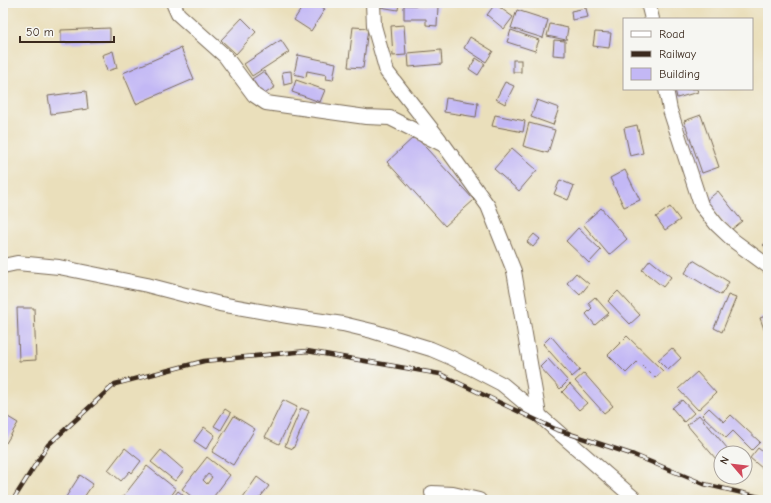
<svg xmlns="http://www.w3.org/2000/svg" width="771" height="503" font-family="'Comic Neue',sans-serif">
  <style>
    .building { fill: #c3b8f5; fill-rule: evenodd }
    .lines { fill: none; stroke-linecap: round; stroke-linejoin: round }
    .minor-casing { stroke: #786955; stroke-width: 16 }
    .minor { stroke: #fff; stroke-width: 14 }
    .rail-casing { stroke: #3b2a1e; stroke-width: 4.5 }
    .rail { stroke: #f6f6f2; stroke-width: 3; stroke-dasharray: 9; stroke-linecap: butt }
  </style>
  <rect width="100%" height="100%" fill="#f6f6f2"/>
  <filter id="ink" filterUnits="userSpaceOnUse"><feTurbulence type="fractalNoise" baseFrequency=".025" numOctaves="2"/><feDisplacementMap in="SourceGraphic" scale="8" xChannelSelector="R" yChannelSelector="G"/><feConvolveMatrix kernelMatrix="1 2 1 2 8 2 1 2 1" color-interpolation-filters="sRGB"/></filter>
  <filter id="wash" filterUnits="userSpaceOnUse"><feTurbulence type="fractalNoise" baseFrequency=".012" numOctaves="4" result="noise"/><feDisplacementMap in="SourceGraphic" scale="16" xChannelSelector="R" yChannelSelector="G"/><feGaussianBlur stdDeviation="0.9" result="paint"/><feColorMatrix in="noise" values="0 0 0 0 0 0 0 0 0 0 0 0 0 0 0 0 0 1.4 0 .05"/><feComposite in="paint" operator="in"/></filter>
  <g filter="url(#wash)">
    <rect width="100%" height="100%" fill="#eadfbb"/>
    <g id="blocks">
      <!-- building -->
      <g class="building">
        <polygon points="305,3 315,3 325,9 311,31 294,20"/>
        <polygon points="381,3 399,3 398,10 380,7"/>
        <polygon points="495,4 513,17 504,29 487,15"/>
        <polygon points="404,5 438,6 437,26 426,25 426,19 404,19"/>
        <polygon points="586,8 588,17 572,20 571,11"/>
        <polygon points="517,10 548,20 543,38 511,28"/>
        <polygon points="242,18 256,32 236,54 221,40"/>
        <polygon points="550,24 568,28 566,40 547,36"/>
        <polygon points="404,25 406,55 393,56 391,26"/>
        <polygon points="353,27 368,28 363,68 348,67"/>
        <polygon points="110,28 110,41 61,43 61,30"/>
        <polygon points="511,30 539,40 535,51 507,42"/>
        <polygon points="595,32 611,33 609,48 593,46"/>
        <polygon points="470,37 493,51 486,62 464,48"/>
        <polygon points="281,40 289,52 252,76 244,64"/>
        <polygon points="554,40 565,41 565,56 553,55"/>
        <polygon points="181,48 194,79 136,104 123,73"/>
        <polygon points="441,50 442,64 409,67 408,53"/>
        <polygon points="113,51 117,68 107,71 102,55"/>
        <polygon points="298,55 336,63 333,80 326,79 327,75 307,71 306,77 294,74"/>
        <polygon points="476,58 485,64 478,75 469,69"/>
        <rect x="513" y="60" width="8" height="12"/>
        <polygon points="264,71 275,87 263,95 252,79"/>
        <polygon points="291,71 292,83 284,85 282,72"/>
        <polygon points="296,80 325,90 320,102 292,92"/>
        <polygon points="505,82 514,86 505,104 496,99"/>
        <polygon points="675,89 697,89 698,92 677,98"/>
        <polygon points="86,91 88,109 51,114 48,96"/>
        <polygon points="446,98 478,103 476,117 444,112"/>
        <polygon points="537,100 559,108 553,125 531,117"/>
        <polygon points="495,115 525,121 523,132 492,126"/>
        <polygon points="701,115 719,167 702,173 684,121"/>
        <polygon points="529,123 555,130 548,153 523,146"/>
        <polygon points="637,125 643,153 630,156 624,128"/>
        <polygon points="415,136 474,200 445,226 387,162"/>
        <polygon points="512,148 537,170 519,191 494,169"/>
        <polygon points="625,170 640,200 624,207 610,178"/>
        <polygon points="560,180 574,186 568,200 554,194"/>
        <polygon points="718,191 742,221 731,230 706,201"/>
        <polygon points="670,207 680,220 665,230 656,217"/>
        <polygon points="601,208 627,239 609,255 583,224"/>
        <polygon points="578,228 601,250 589,263 566,241"/>
        <polygon points="534,234 540,239 533,247 527,242"/>
        <polygon points="768,240 768,250 763,245"/>
        <polygon points="650,260 671,277 663,287 642,270"/>
        <polygon points="693,260 729,282 721,295 685,273"/>
        <polygon points="576,273 589,284 580,295 567,283"/>
        <polygon points="618,291 640,315 630,324 608,301"/>
        <polygon points="728,295 736,298 722,332 714,328"/>
        <polygon points="595,297 609,313 595,325 586,314 592,308 588,303"/>
        <polygon points="17,308 34,308 36,360 19,361"/>
        <polygon points="768,315 768,340 760,318"/>
        <polygon points="551,336 580,370 572,377 543,344"/>
        <polygon points="627,336 663,371 655,378 638,361 626,373 608,355"/>
        <polygon points="672,348 681,358 668,370 658,360"/>
        <polygon points="548,359 568,381 560,389 540,367"/>
        <polygon points="697,372 716,393 698,410 678,389"/>
        <polygon points="584,373 613,406 604,413 575,381"/>
        <polygon points="570,384 587,403 579,410 562,392"/>
        <polygon points="283,400 297,407 279,444 265,437"/>
        <polygon points="682,400 694,413 684,422 672,408"/>
        <polygon points="301,408 309,411 293,449 285,446"/>
        <polygon points="709,408 724,422 731,415 760,442 752,450 733,431 726,438 702,415"/>
        <polygon points="225,409 231,413 221,430 214,426"/>
        <polygon points="3,414 18,423 6,443 3,441"/>
        <polygon points="699,415 728,449 723,453 721,453 721,455 716,459 687,425"/>
        <polygon points="234,416 255,429 233,465 212,452"/>
        <polygon points="204,427 215,435 206,449 194,441"/>
        <polygon points="125,448 141,461 132,473 130,471 121,481 108,470"/>
        <polygon points="758,448 768,456 768,473 750,458"/>
        <polygon points="161,450 184,470 175,481 151,462"/>
        <path d="M 207,457 L 230,475 L 211,500 L 196,500 L 182,489 ZM 208,474 L 212,477 L 207,484 L 203,480 Z"/>
        <polygon points="147,466 176,489 168,500 125,500 122,498"/>
        <polygon points="80,475 93,484 82,500 64,500"/>
        <polygon points="257,477 269,486 258,500 241,500"/>
        <polygon points="178,491 189,500 171,500"/>
      </g>
    </g>
  </g>
  <g filter="url(#ink)">
    <use href="#blocks" fill-opacity="0" stroke="#786955" stroke-width="1"/>
    <g class="lines">
      <!-- minor casing -->
      <g class="minor-casing">
        <g id="minor">
          <polyline points="174,3 174,5 178,14 225,56 254,95 266,103 366,117 390,118 444,145 488,206 514,271 539,415"/>
          <polyline points="373,3 374,26 387,72 440,140"/>
          <polyline points="649,7 652,19"/>
          <polyline points="666,89 670,110 701,205 717,225 734,241 768,266"/>
          <polyline points="3,266 17,263 59,267 147,285 220,304 288,316 343,324 372,331 431,349 452,358 502,384 525,403 636,500"/>
          <polyline points="432,493 453,494 479,500"/>
        </g>
      </g>
      <!-- minor -->
      <use href="#minor" class="minor"/>
      <!-- rail casing -->
      <g class="rail-casing">
        <polyline id="rail" points="13,500 48,445 115,384 204,361 307,351 440,374 555,429 634,455 704,484 768,499"/>
      </g>
      <!-- rail -->
      <use href="#rail" class="rail"/>
    </g>
  </g>
  <!-- margin -->
  <rect width="771" height="503" fill="none" stroke="#f6f6f2" stroke-width="16"/>
  <!-- legend -->
  <rect x="623" y="18" width="130" height="72" fill="#f6f6f2" stroke="#aba49d"/>
  <rect x="631" y="31" width="20" height="6" fill="#ffffff" stroke="#aba49d"/>
  <text x="659" y="38" font-size="12" fill="#3b2a1e">Road</text>
  <rect x="631" y="51" width="20" height="6" fill="#3b2a1e" stroke="#aba49d"/>
  <text x="659" y="58" font-size="12" fill="#3b2a1e">Railway</text>
  <rect x="631" y="68" width="20" height="12" fill="#c3b8f5" stroke="#aba49d"/>
  <text x="659" y="78" font-size="12" fill="#3b2a1e">Building</text>
  <!-- north arrow -->
  <g transform="translate(733 465) rotate(298)"><circle r="19" fill="#f6f6f2" stroke="#aba49d"/>
  <path d="M0-3L7 15L0 10L-7 15Z" fill="#d1495b"/>
  <text y="-6" font-size="11" font-weight="bold" text-anchor="middle" fill="#3b2a1e">N</text>
  </g>
  <!-- scale -->
  <path d="M20 36v6h94v-6" fill="none" stroke="#3b2a1e" stroke-width="2"/>
  <text x="26" y="36" font-size="12" fill="#3b2a1e" stroke="#f6f6f2" stroke-width="3" paint-order="stroke">50 m</text>
</svg>
